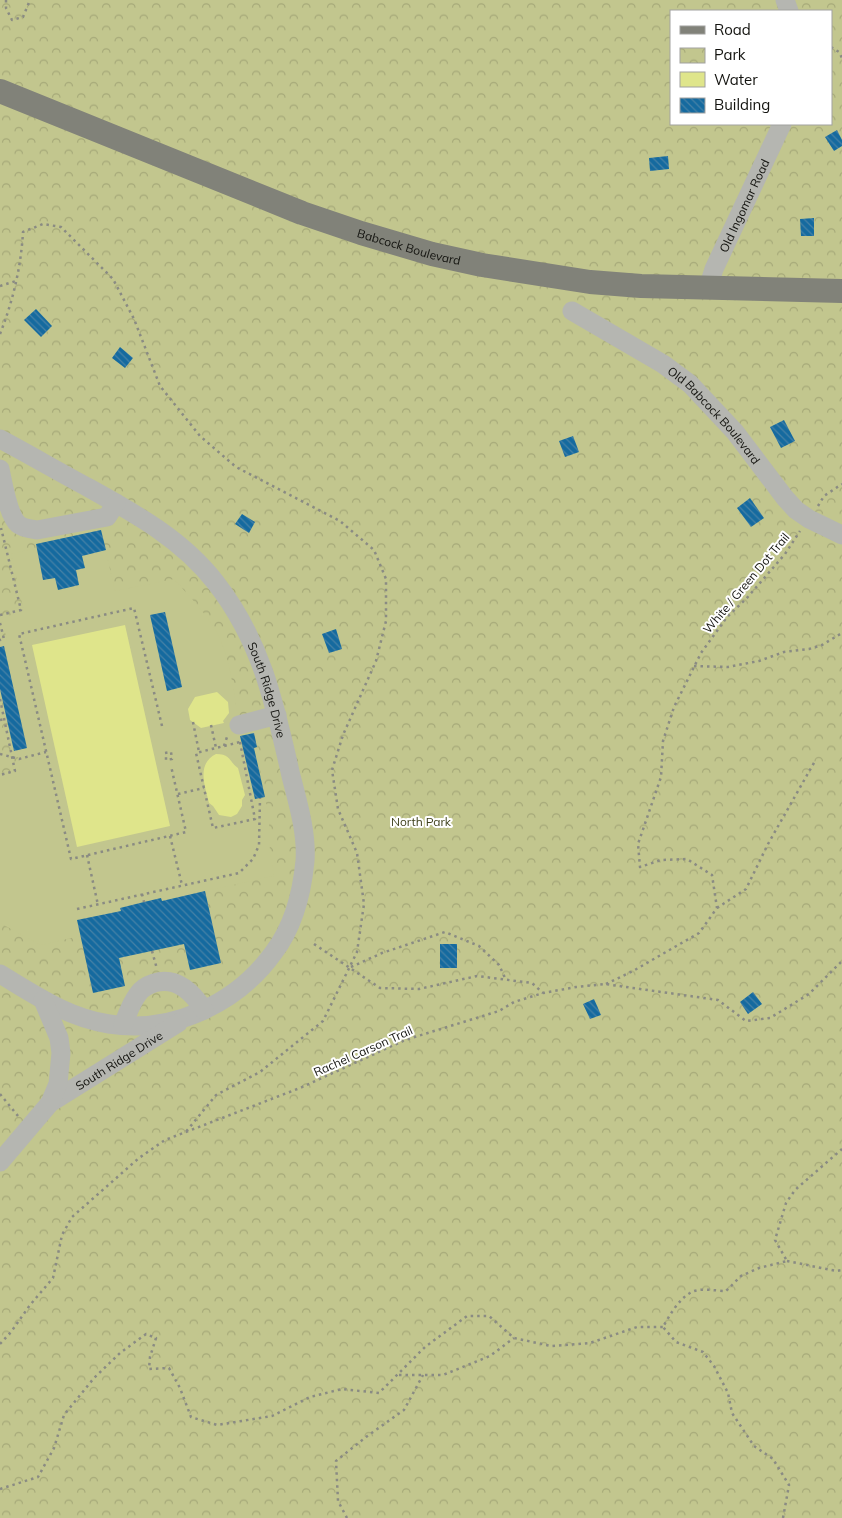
<svg xmlns="http://www.w3.org/2000/svg" width="842" height="1518" font-family="Mulish,sans-serif">
  <style>
    .park { fill: url(#park-crowns); fill-rule: evenodd }
    .pitch { fill: #c2c68e }
    .water { fill: #dfe58b }
    .building { fill: url(#building-back-hatch) }
    .lines { fill: none; stroke-linecap: round; stroke-linejoin: round }
    .path { stroke: #8a8b83; stroke-width: 2.5; stroke-dasharray: 2.5 4; stroke-linecap: butt }
    .minor { stroke: #b5b6b1; stroke-width: 19 }
    .major { stroke: #818279; stroke-width: 24 }
    .labels { text-anchor: middle; dominant-baseline: central; stroke-width: 4; stroke-linejoin: round; paint-order: stroke }
    .street-label { font-size: 12px; fill: #13130f; stroke: #fff }
    .park-label { font-size: 12px; fill: #3e401a; stroke: #fff }
  </style>
  <defs>
    <pattern id="park-crowns" width="20" height="18" patternUnits="userSpaceOnUse" patternTransform="scale(1.25)"><rect width="20" height="18" fill="#c2c68e"/><path d="M2 6a3 3 0 1 1 6 0M12 15a3 3 0 1 1 6 0" fill="none" stroke="#a6a979"/></pattern>
    <pattern id="building-back-hatch" width="6" height="6" patternUnits="userSpaceOnUse" patternTransform="scale(1.25)"><rect width="6" height="6" fill="#156a9f"/><path d="M-1 5l2 2M0 0l6 6M5-1l2 2" fill="none" stroke="#4681a6"/></pattern>
  </defs>
  <rect width="100%" height="100%" fill="#f4f6ea"/>
  <!-- park -->
  <path class="park" d="M 0,0 L 842,0 L 842,1518 L 0,1518 ZM 671,11 L 831,11 L 831,124 L 671,124 Z"/>
  <!-- pitch -->
  <path class="pitch" d="M 101,530 L 115,591 L 174,579 C 191,598 211,618 221,641 C 232,667 235,702 240,729 L 250,736 L 257,757 L 269,819 L 270,854 L 274,876 L 205,891 L 221,963 L 190,970 L 183,939 L 172,946 L 130,956 L 129,951 L 118,954 L 125,986 L 93,993 L 80,936 L 41,945 L 0,923 L 0,780 L 20,776 L 17,750 L 0,689 L 0,643 L 7,641 L 2,618 L 24,612 L 11,554 L 36,548 L 35,544 Z"/>
  <!-- water -->
  <g class="water">
    <polygon points="125,625 170,826 77,847 32,645"/>
    <polygon points="217,692 228,702 229,713 223,721 224,723 201,728 190,720 188,709 195,697"/>
    <path d="M 216,754 C 231,754 229,762 238,768 L 245,795 L 242,800 L 242,806 L 237,814 L 231,817 L 219,815 L 213,806 L 209,803 C 205,786 196,764 216,754 Z"/>
  </g>
  <!-- building -->
  <g class="building">
    <polygon points="837,130 842,140 842,146 834,151 825,137"/>
    <polygon points="668,156 669,169 650,171 649,158"/>
    <polygon points="814,218 814,236 801,236 800,219"/>
    <polygon points="36,309 52,326 41,337 24,320"/>
    <polygon points="120,347 133,358 125,368 112,358"/>
    <polygon points="784,420 795,441 781,448 770,427"/>
    <polygon points="573,436 579,452 565,457 559,441"/>
    <polygon points="750,498 764,518 751,527 737,508"/>
    <polygon points="242,514 255,522 249,533 235,524"/>
    <polygon points="101,530 106,550 82,556 85,568 76,570 79,585 58,590 55,578 43,580 36,544"/>
    <polygon points="165,612 182,687 167,691 150,615"/>
    <polygon points="336,629 342,649 329,653 322,634"/>
    <polygon points="4,646 27,748 14,751 0,689 0,647"/>
    <polygon points="254,733 257,747 254,748 265,797 255,799 240,736"/>
    <polygon points="205,891 221,963 190,970 184,944 119,958 125,986 93,993 77,920 121,911 120,908 144,902 161,898 162,901"/>
    <rect x="440" y="944" width="17" height="24"/>
    <polygon points="753,992 762,1004 748,1014 740,1002"/>
    <polygon points="594,999 601,1015 590,1019 583,1004"/>
  </g>
  <g class="lines">
    <!-- path -->
    <g class="path">
      <polyline points="6,0 6,8 12,20 23,17 30,0"/>
      <polyline points="831,47 839,52 842,58"/>
      <polyline points="0,286 16,281"/>
      <path d="M 0,334 C 13,301 21,267 23,232 L 43,224 L 61,227 L 113,279 L 134,319 L 160,386 L 200,436 L 236,467 L 340,521 L 374,550 L 386,579 L 386,621 L 376,661 L 343,735 L 332,770 L 338,809 L 357,853 L 364,904 L 357,952 L 323,1021 L 260,1072 L 216,1095 L 185,1133"/>
      <polyline points="818,506 824,496 842,484"/>
      <polyline points="0,615 21,610 1,528"/>
      <polyline points="0,623 4,639 0,640"/>
      <polyline points="694,666 728,667 759,661 784,652 809,649 822,645 842,633"/>
      <polyline points="0,699 15,771 0,775"/>
      <polyline points="0,720 5,719"/>
      <polyline points="193,722 199,752"/>
      <polyline points="211,725 216,748"/>
      <polyline points="162,726 134,608 19,634 71,859 186,832 171,766"/>
      <polygon points="240,742 255,819 213,828 196,753"/>
      <polyline points="224,746 228,734"/>
      <polyline points="165,753 171,752 172,759 166,760 166,756"/>
      <polyline points="0,754 19,759 46,752"/>
      <polyline points="178,794 204,788"/>
      <polyline points="170,836 182,885"/>
      <polyline points="87,855 98,905"/>
      <polyline points="142,894 144,902"/>
      <polyline points="717,908 746,889 768,844 815,761"/>
      <polyline points="77,909 239,873 253,859 259,845 260,798"/>
      <polyline points="314,944 380,988 419,989 477,976 532,983 543,993"/>
      <polyline points="152,951 157,969"/>
      <polyline points="351,967 382,953 445,932 479,946 499,965 506,980"/>
      <polyline points="606,984 633,971 699,933 717,908 712,875 687,859 661,860 640,867 638,844 661,777 663,741 674,707 701,653 727,617 746,599 785,554 800,531"/>
      <polyline points="0,1094 18,1116"/>
      <polyline points="787,1261 836,1271 842,1270"/>
      <polyline points="0,1344 11,1332 30,1305 53,1278 62,1235 72,1217 139,1158 165,1140 300,1088 405,1040 499,1011 514,1002 543,993 576,987 605,984 718,1000 746,1021 770,1018 809,994 842,961"/>
      <polyline points="399,1375 443,1375 490,1356 514,1338"/>
      <polyline points="0,1489 38,1477 54,1448 64,1415 94,1378 120,1353 146,1334 156,1338 150,1357 149,1369 169,1368 180,1388 191,1417 217,1425 272,1416 310,1397 342,1389 379,1393 425,1347 467,1316 489,1316 514,1338 551,1346 590,1343 637,1327 663,1327"/>
      <polyline points="347,1518 338,1501 336,1461 366,1437 404,1410 423,1375"/>
      <path d="M 783,1518 L 789,1485 L 773,1459 L 754,1446 L 732,1413 L 728,1393 L 714,1366 L 703,1352 L 676,1342 L 663,1327 C 669,1316 679,1299 690,1293 C 699,1287 716,1291 726,1291 L 741,1276 L 759,1268 L 787,1261 L 775,1240 L 786,1203 L 795,1190 L 842,1149"/>
    </g>
    <!-- minor -->
    <g class="minor">
      <polyline points="785,0 789,11"/>
      <path id="s1" d="M 708,288 L 714,269 L 782,124"/>
      <path id="s2" d="M 572,311 L 663,364 L 690,384 L 735,432 L 785,498 L 796,510 L 809,519 L 842,535"/>
      <path id="s3" d="M 0,439 C 30,455 59,472 89,488 C 136,514 183,540 216,583 C 262,642 275,705 291,776 C 298,803 307,833 305,861 C 302,892 293,927 274,952 C 237,1004 172,1034 109,1024 C 68,1018 35,995 0,974"/>
      <path d="M 0,469 C 3,483 8,515 18,524 C 22,528 31,529 37,530 L 107,517 L 116,503"/>
      <polyline points="239,725 277,715"/>
      <path d="M 123,1025 C 127,1015 131,1003 138,994 C 142,988 148,985 154,983 C 177,976 193,993 204,1010"/>
      <path id="s4" d="M 50,1103 L 178,1023"/>
      <polyline points="0,1162 50,1103 58,1084 61,1053 59,1038 43,1000"/>
    </g>
    <!-- major -->
    <path class="major" id="s5" d="M 0,91 L 302,213 L 361,233 L 432,254 L 482,265 L 590,282 L 641,286 L 842,291"/>
  </g>
  <g class="labels">
    <!-- street labels -->
    <g class="street-label">
      <text stroke="none"><textPath href="#s1" startOffset="90">Old Ingomar Road</textPath></text>
      <text stroke="none"><textPath href="#s5" startOffset="438">Babcock Boulevard</textPath></text>
      <text stroke="none"><textPath href="#s2" startOffset="178">Old Babcock Boulevard</textPath></text>
      <text transform="translate(746 583) rotate(-50)">White / Green Dot Trail</text>
      <text stroke="none"><textPath href="#s3" startOffset="381">South Ridge Drive</textPath></text>
      <text transform="translate(363 1051) rotate(-24)">Rachel Carson Trail</text>
      <text stroke="none"><textPath href="#s4" startOffset="81">South Ridge Drive</textPath></text>
    </g>
    <!-- park labels -->
    <g class="park-label">
      <text x="421" y="821">North Park</text>
    </g>
  </g>
  <!-- legend -->
  <rect x="670" y="10" width="162" height="115" fill="#ffffff" stroke="#a1a19f"/>
  <rect x="680" y="26" width="25" height="8" fill="#818279" stroke="#a1a19f"/>
  <text x="714" y="35" font-size="15" fill="#13130f">Road</text>
  <rect x="680" y="48" width="25" height="15" fill="url(#park-crowns)" stroke="#a1a19f"/>
  <text x="714" y="60" font-size="15" fill="#13130f">Park</text>
  <rect x="680" y="72" width="25" height="15" fill="#dfe58b" stroke="#a1a19f"/>
  <text x="714" y="85" font-size="15" fill="#13130f">Water</text>
  <rect x="680" y="98" width="25" height="15" fill="url(#building-back-hatch)" stroke="#a1a19f"/>
  <text x="714" y="110" font-size="15" fill="#13130f">Building</text>
</svg>
